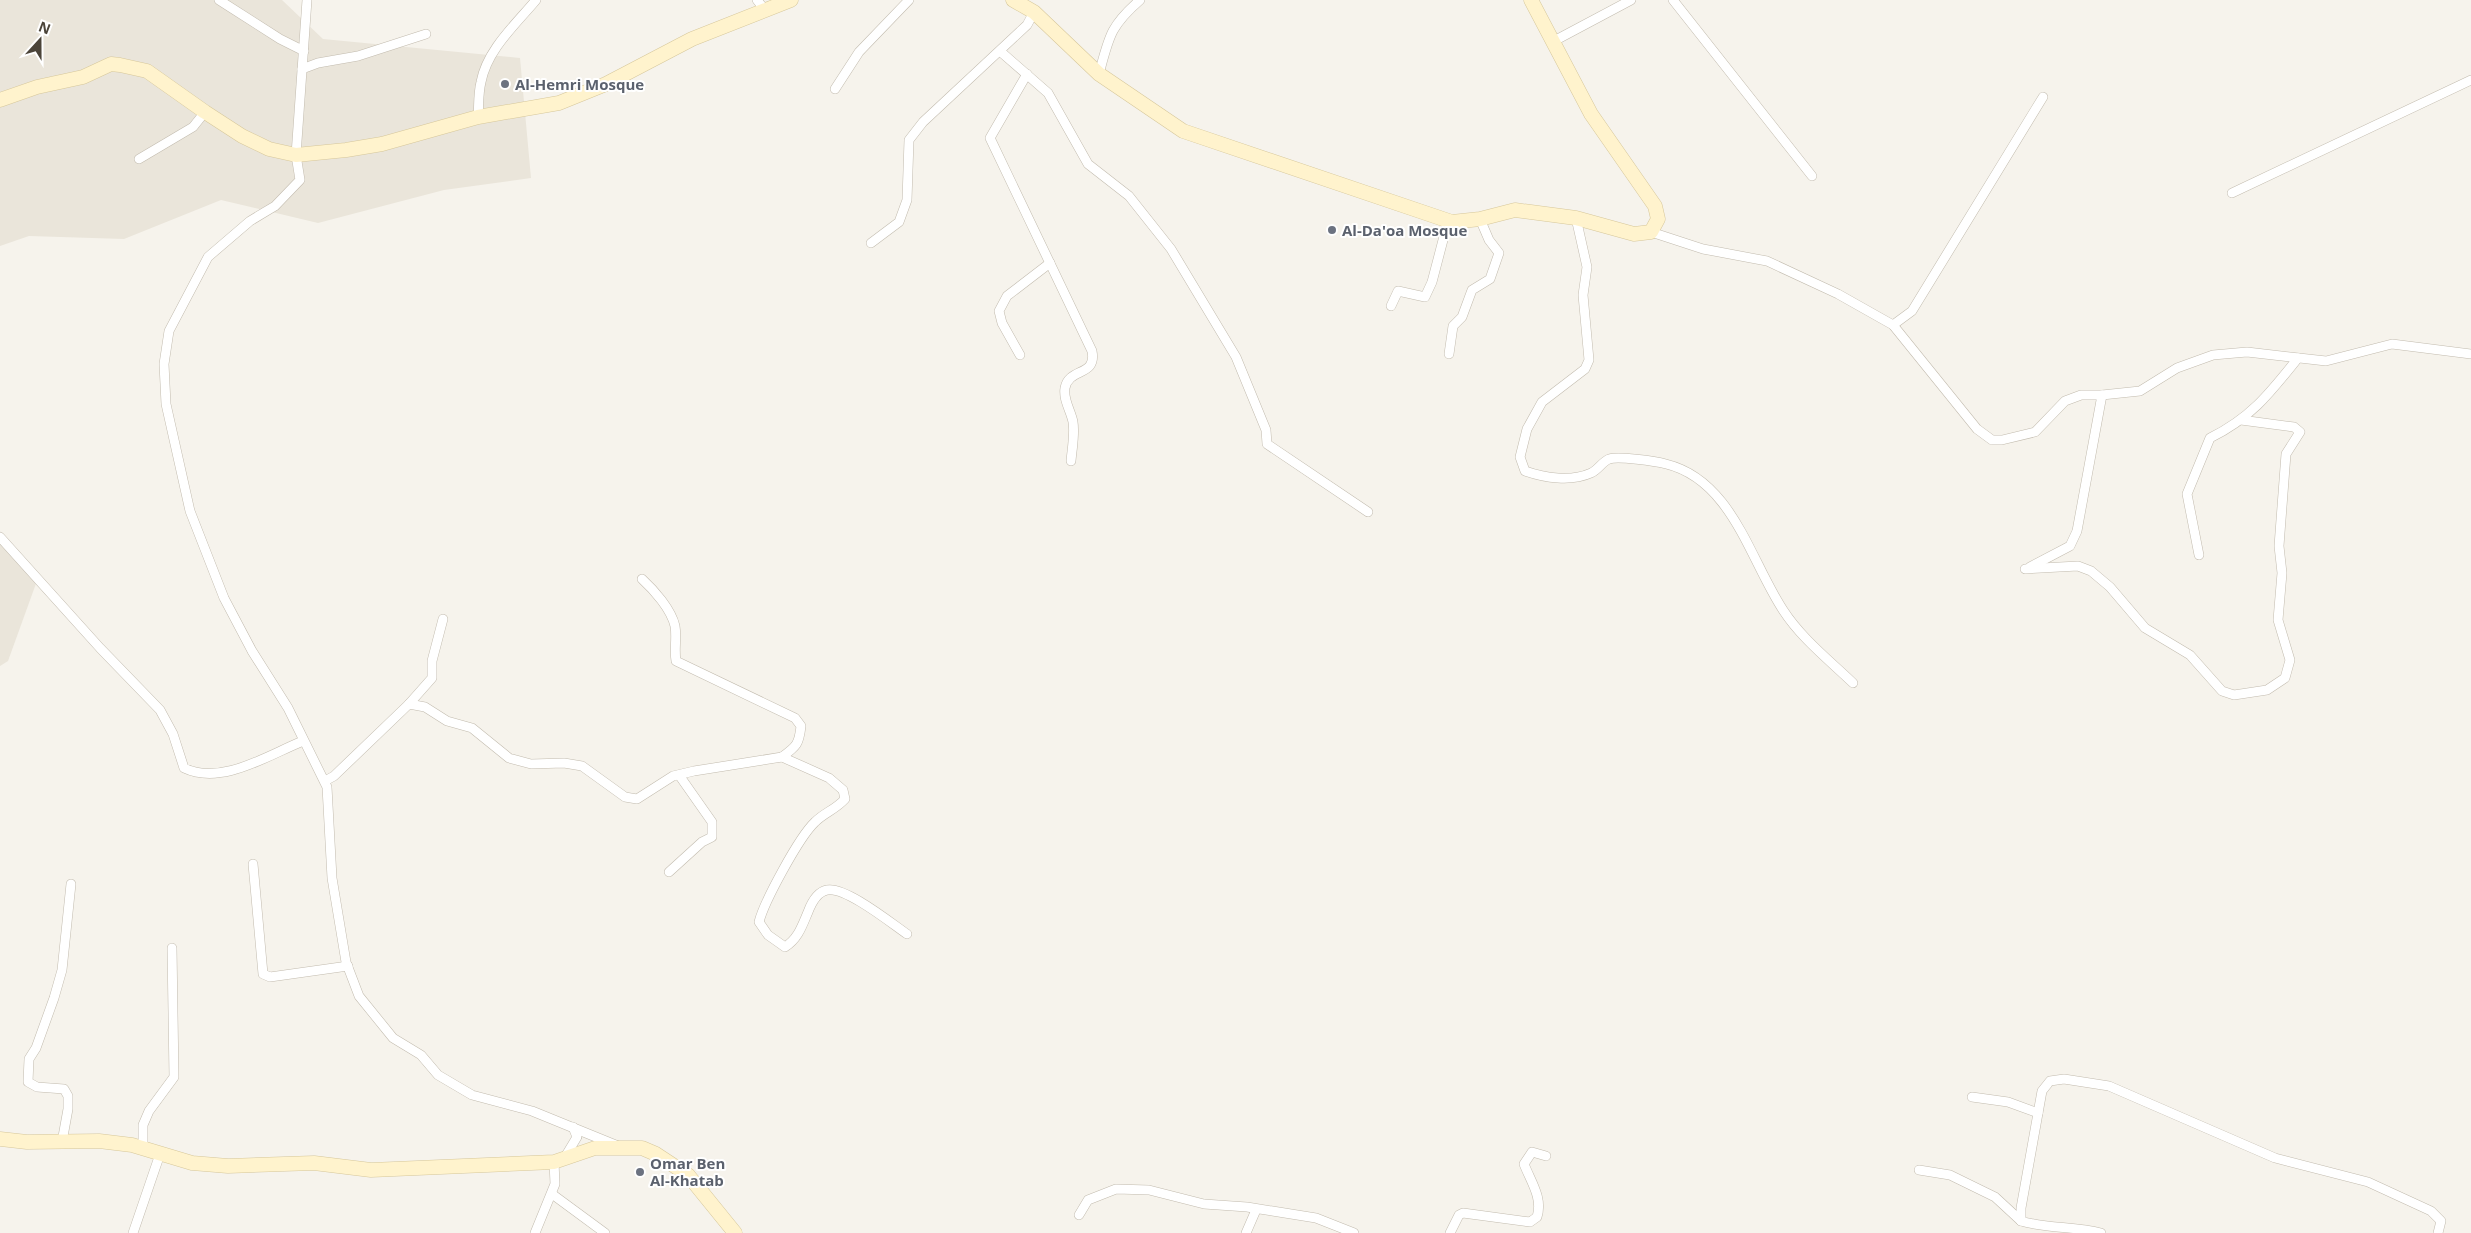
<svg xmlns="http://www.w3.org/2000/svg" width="2471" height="1233" font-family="'Open Sans',sans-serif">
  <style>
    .residential { fill: #eae5da }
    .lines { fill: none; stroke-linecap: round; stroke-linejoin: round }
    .street-casing { stroke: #c2bbae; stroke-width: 10 }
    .secondary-casing { stroke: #d6c79b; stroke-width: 15 }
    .street { stroke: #fff; stroke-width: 9 }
    .secondary { stroke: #fff3cd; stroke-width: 14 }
    .worship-dot { fill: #6b7280; stroke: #fff; stroke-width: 2 }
    .labels { text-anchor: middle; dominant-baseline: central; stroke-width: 4; stroke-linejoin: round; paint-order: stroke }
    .worship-label { font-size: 15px; font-weight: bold; fill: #5b616d; stroke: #fff; text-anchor: start }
  </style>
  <rect width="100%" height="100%" fill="#f6f3ec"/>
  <!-- residential -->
  <g class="residential">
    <polygon points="0,0 282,0 323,39 520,58 531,178 444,190 318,223 221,200 124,239 29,236 0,246"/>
    <polygon points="0,531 38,578 8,661 0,666"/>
  </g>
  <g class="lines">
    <!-- street casing -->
    <g class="street-casing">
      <g id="street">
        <polyline points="219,0 280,39 304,51"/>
        <polyline points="307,0 296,155 300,180 275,206 250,221 208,257 169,331 164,364 166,404 190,511 224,598 252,651 288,708 327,787 332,878 346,962 359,996 393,1038 421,1055 438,1075 472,1095 532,1111 618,1146"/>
        <polyline points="757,0 765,10"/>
        <polyline points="1673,0 1812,176"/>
        <polyline points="1554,41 1631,0"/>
        <polyline points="1001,52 1048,93 1088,164 1129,196 1171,249 1236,357 1266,430 1267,444 1368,512"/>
        <polyline points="302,69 318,63 358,56 426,34"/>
        <path d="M 1027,74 L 990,138 L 1092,351 C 1097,377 1069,367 1065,388 C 1063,400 1071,411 1073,422 C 1075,434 1072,449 1071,461"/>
        <path d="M 1099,74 C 1109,37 1110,26 1140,0"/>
        <polyline points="835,89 859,52 909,0"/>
        <path d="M 478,117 C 479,106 478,94 481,82 C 487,50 515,25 536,0"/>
        <polyline points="139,159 193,127 205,112"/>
        <polyline points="2232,193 2471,80"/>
        <path d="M 1576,218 L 1587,267 L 1583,295 L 1589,360 L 1585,369 L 1542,402 L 1527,429 L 1520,457 L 1525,471 C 1545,478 1571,482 1591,473 C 1598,470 1602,462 1609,459 C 1618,456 1655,461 1666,464 C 1732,480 1750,560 1783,610 C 1801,638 1829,660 1853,683"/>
        <polyline points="1651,232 1703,249 1767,261 1838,294 1893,325 1977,429 1992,440 2002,440 2035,432 2065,401 2081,395 2102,395 2140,391 2177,368 2213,355 2247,352 2326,361 2392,344 2471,354"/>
        <polyline points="871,243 899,222 907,200 909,140 923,122 1027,25 1034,12"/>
        <polyline points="1391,306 1398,291 1425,297 1432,282 1448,221"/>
        <polyline points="1893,325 1912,311 2043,97"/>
        <polyline points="1449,354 1453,326 1462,317 1472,290 1490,279 1499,253 1489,240 1480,219"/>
        <polyline points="1020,355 1002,323 999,311 1007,296 1050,263"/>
        <path d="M 0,537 L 100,648 L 160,710 L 173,734 L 184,768 C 222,786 268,755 303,741"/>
        <path d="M 2199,555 L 2187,494 L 2210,438 C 2251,418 2270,393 2298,358"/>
        <polyline points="2030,567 2070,546 2077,531 2102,395"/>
        <polyline points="2025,569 2078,566 2091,571 2110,587 2145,628 2190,655 2222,691 2234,695 2267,690 2285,678 2290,660 2278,620 2282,573 2279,546 2286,454 2300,432 2294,427 2241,420"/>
        <path d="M 642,579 C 654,590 671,609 675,626 C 677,637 674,650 676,661 L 795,718 L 801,726 C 799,744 797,746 782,757"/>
        <polyline points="409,704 432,678 432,661 443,619"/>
        <path d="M 325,781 L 334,776 L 409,704 L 425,707 L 447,721 L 472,728 L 509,758 L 531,764 L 564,763 L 582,766 L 625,797 L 637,799 L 673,776 L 694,771 L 782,757 L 829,778 L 843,790 L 845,799 C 835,810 825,812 815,822 C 799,837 764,902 759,922 L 768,935 L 785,947 C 798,939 802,926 808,912 C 811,904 817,892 827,890 C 845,886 891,923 907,934"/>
        <polyline points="253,864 263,974 270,977 348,966"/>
        <polyline points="669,872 702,842 712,837 712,822 679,775"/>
        <polyline points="1972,1097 2008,1102 2038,1113"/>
        <polyline points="62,1142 68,1109 68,1096 64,1089 37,1087 28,1082 29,1059 36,1048 54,998 62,970 71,884"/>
        <polyline points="143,1149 143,1125 149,1111 174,1077 172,948"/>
        <polyline points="565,1157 577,1137 573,1127"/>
        <polyline points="1919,1170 1950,1175 1995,1197 2021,1221"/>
        <polyline points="552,1194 605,1233"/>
        <polyline points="1079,1215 1088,1200 1116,1189 1149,1190 1204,1204 1247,1207 1316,1218 1354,1233"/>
        <polyline points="133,1233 160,1154"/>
        <polyline points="535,1233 555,1184 554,1162"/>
        <polyline points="1246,1233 1256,1210"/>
        <path d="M 1450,1233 L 1459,1215 L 1463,1213 L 1530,1222 L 1537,1217 C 1543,1198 1531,1182 1524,1164 L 1532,1152 L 1546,1156"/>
        <path d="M 2101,1233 C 2075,1226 2047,1229 2021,1221 L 2021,1208 L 2042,1091 L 2050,1081 L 2064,1079 L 2109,1086 L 2275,1158 L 2368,1182 L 2431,1211 L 2441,1221 L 2438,1233"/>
      </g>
    </g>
    <!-- secondary casing -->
    <g class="secondary-casing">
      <g id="secondary">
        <polyline points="1013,0 1034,12 1099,74 1183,131 1452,222 1480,219 1515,210 1576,218 1634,234 1651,232 1658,219 1655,206 1591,114 1531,0"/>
        <polyline points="0,100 37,87 83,77 111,64 120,65 147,71 205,112 242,136 269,149 296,155 346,150 382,144 478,117 559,103 606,84 692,39 791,0"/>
        <polyline points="0,1139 27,1142 99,1141 132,1145 192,1163 228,1166 314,1163 371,1170 554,1162 595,1148 642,1148 656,1154 688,1175 735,1233"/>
      </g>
    </g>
    <!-- street -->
    <use href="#street" class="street"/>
    <!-- secondary -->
    <use href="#secondary" class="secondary"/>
  </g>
  <!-- markers -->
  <g class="worship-dot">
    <circle cx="505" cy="84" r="5"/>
    <circle cx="1332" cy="230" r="5"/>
    <circle cx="640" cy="1172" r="5"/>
  </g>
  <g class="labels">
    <!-- worship labels -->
    <g class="worship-label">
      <text x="515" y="84">Al-Hemri Mosque</text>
      <text x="1342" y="230">Al-Da'oa Mosque</text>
      <text x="650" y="1163">Omar Ben<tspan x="650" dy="17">Al-Khatab</tspan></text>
    </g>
  </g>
  <!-- north arrow -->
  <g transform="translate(40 40) rotate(21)" stroke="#ffffff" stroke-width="4" paint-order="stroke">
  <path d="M0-4L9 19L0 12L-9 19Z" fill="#4b4439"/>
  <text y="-8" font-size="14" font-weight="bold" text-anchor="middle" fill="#4b4439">N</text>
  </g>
</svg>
